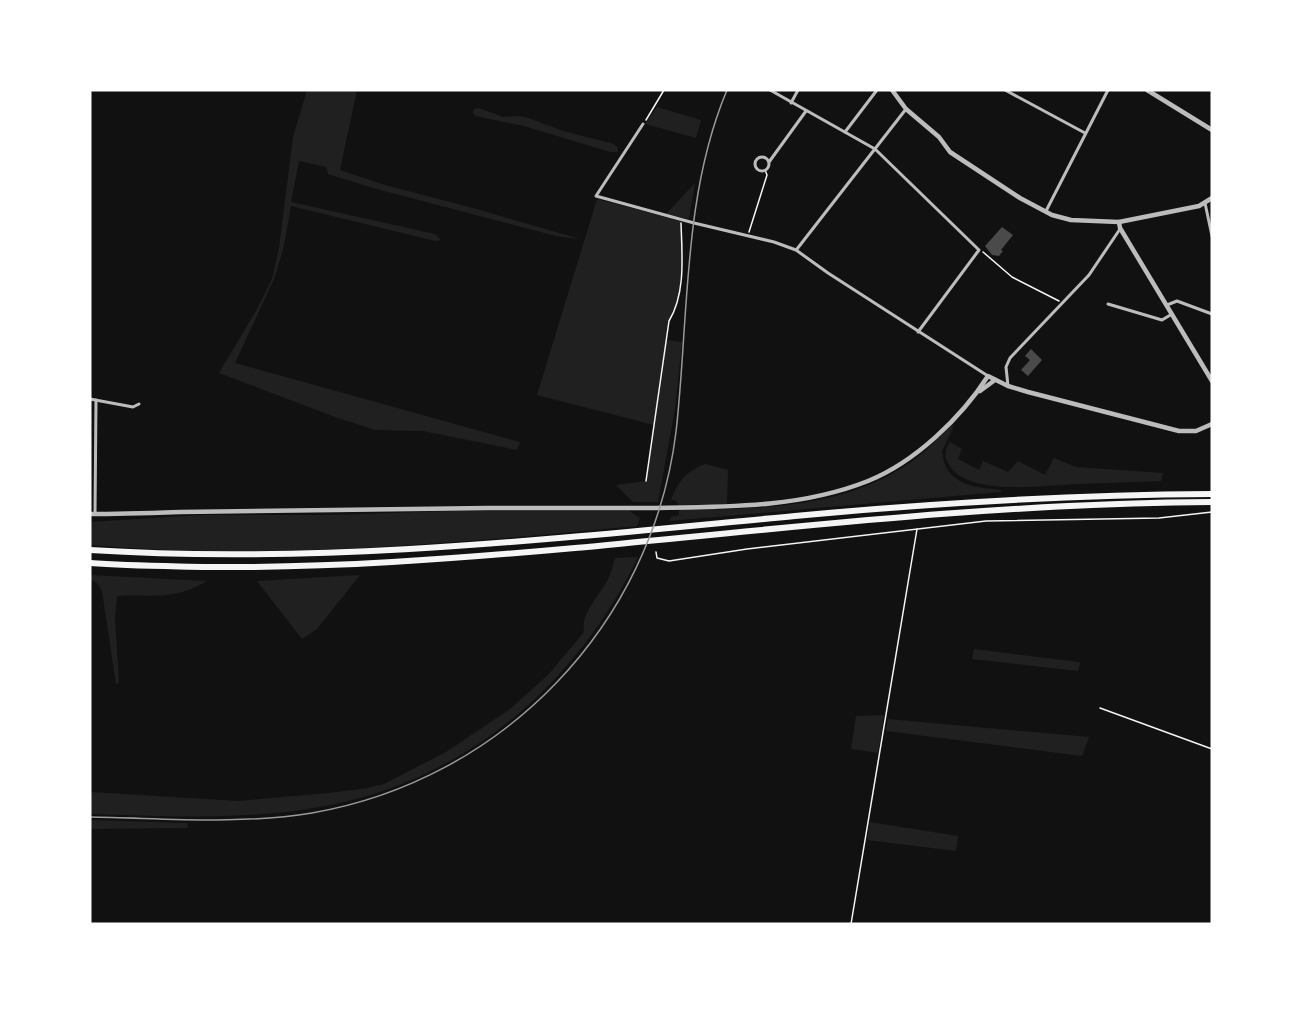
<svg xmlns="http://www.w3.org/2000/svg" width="1302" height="1014" font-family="Poppins,sans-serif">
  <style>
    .green { fill: #202020 }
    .building { fill: #4a4a4a }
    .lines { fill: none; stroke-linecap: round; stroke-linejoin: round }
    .path { stroke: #f5f5f5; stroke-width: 1.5 }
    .minor { stroke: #bcbcbc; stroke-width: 3 }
    .tertiary { stroke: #bcbcbc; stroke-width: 4.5 }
    .motorway { stroke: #f5f5f5; stroke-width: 6 }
    .rail { stroke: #9a9a9a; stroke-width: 1.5 }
  </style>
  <rect width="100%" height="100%" fill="#111"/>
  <!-- green -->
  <g class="green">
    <polygon points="307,90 357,90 340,170 385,185 473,208 580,239 556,236 373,188 328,174 326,167 299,161 291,202 435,234 441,240 435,241 291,206 283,250 274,279 235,363 520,442 517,450 423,431 375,430 335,417 219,373 257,309 272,279 279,248 293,137"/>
    <polygon points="657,107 701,120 696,138 645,124"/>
    <polygon points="479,108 503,117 518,116 529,118 563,131 614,144 618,148 618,152 610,152 524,126 475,116 473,113 474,109"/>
    <polygon points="695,183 689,219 666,214"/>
    <polygon points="597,199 680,221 683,244 681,276 677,308 669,321 667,340 682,342 675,409 658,502 633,502 616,485 646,481 654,425 537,395"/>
    <path d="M 952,425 L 953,428 L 942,451 C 945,485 973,487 1001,490 L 1001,492 L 669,521 L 671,517 L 679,515 L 679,510 C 756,509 845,509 911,462 C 926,452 938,438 952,425 Z"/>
    <path d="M 950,442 L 962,449 L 958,459 L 979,470 L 983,461 L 1008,472 L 1018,461 L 1045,475 L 1054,458 L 1076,467 L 1163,473 L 1161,481 C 1134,482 1106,483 1078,484 C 1046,485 965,498 948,463 C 944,456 945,449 950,442 Z"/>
    <path d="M 705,464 L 728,470 L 727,504 L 679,505 L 675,500 L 671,500 C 677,482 688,470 705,464 Z"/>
    <path d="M 453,511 L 629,511 L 640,518 L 637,526 C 456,543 272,561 90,545 L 90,522 L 202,515 L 332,515 Z"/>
    <path d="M 638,557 C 574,690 457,787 308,809 C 237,820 162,816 90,814 L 90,792 L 238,801 L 329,793 L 368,788 L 384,784 L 446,752 L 510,709 L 548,675 L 584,632 C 580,613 602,593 609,577 C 612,571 613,564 615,558 Z"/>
    <path d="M 90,575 L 207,581 C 173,601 153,594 117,596 L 115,619 L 119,683 L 116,684 L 102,591 L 97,583 L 90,579 Z"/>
    <polygon points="360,575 317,629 302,639 257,581"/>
    <polygon points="974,649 1079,662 1080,664 1078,671 972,659"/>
    <polygon points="884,715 878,753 851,749 856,716"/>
    <polygon points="888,719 1089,737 1082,756 886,731"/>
    <polygon points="90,820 187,823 188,828 90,829"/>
    <polygon points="870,822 958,836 956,851 867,840"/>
  </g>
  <!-- building -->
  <g class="building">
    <polygon points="1002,227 1013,235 1001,250 1003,251 999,256 992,255 985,246"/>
    <polygon points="1031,349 1042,360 1028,376 1021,370 1030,360 1025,356"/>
  </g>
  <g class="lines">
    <!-- path -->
    <g class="path">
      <polyline points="646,120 664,90"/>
      <polyline points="749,232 767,175 765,170"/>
      <polyline points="983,252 1012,277 1059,301"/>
      <path d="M 646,481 L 669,321 C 686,293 682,255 681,223"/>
      <polyline points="656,552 657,558 669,561 747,549 986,521 1159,518 1212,512"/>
      <polyline points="1100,708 1212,749"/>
      <polyline points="851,924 917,529"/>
    </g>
    <!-- minor -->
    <g class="minor">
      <polyline points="770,90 875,149 979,250 918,332"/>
      <polyline points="1005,90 1085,133"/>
      <polyline points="791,103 798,90"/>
      <polyline points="643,124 596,196 694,223 774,242 796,250 828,273 988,376"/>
      <polyline points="845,132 877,90"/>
      <circle cx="762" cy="164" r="7"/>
      <polyline points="769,162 806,111"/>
      <polyline points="1205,203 1212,236"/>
      <polyline points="1046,211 1108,90"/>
      <polyline points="797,249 906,109"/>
      <polyline points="1108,304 1162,320 1172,314"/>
      <polyline points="1167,305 1177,301 1212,314"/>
      <polyline points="1008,386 1006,367 1010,358 1089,275 1120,229"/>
      <polyline points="90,399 133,407 139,404"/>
      <polyline points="95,514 96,400"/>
    </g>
    <!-- tertiary -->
    <g class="tertiary">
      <polyline points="892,90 906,109 939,137 950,152 1020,198 1052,215 1071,220 1119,222 1199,206 1212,198"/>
      <polyline points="1147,90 1212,130"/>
      <polyline points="1119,222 1120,228 1212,381"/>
      <polyline points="980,391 995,380"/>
      <path d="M 90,514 C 120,514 150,513 180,512 C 283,511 385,509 488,508 C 543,508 598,508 654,508 C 726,507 800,508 868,481 C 915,462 961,418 988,376 L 1008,386 L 1028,392 L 1179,431 L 1196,431 L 1212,424"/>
    </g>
    <!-- motorway -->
    <g class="motorway">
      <path d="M 90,550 C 326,565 560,538 795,516 C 933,503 1073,495 1212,494"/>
      <path d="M 90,563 C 129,566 169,566 209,567 C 331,568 453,559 575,548 C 787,528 999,503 1212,502"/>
    </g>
    <!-- rail -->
    <path class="rail" d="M 90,817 C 163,818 239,825 312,813 C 503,780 652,625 676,432 C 689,319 682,197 727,90"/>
  </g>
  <!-- border -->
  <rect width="1302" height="1014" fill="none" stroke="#ffffff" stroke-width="183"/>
</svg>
